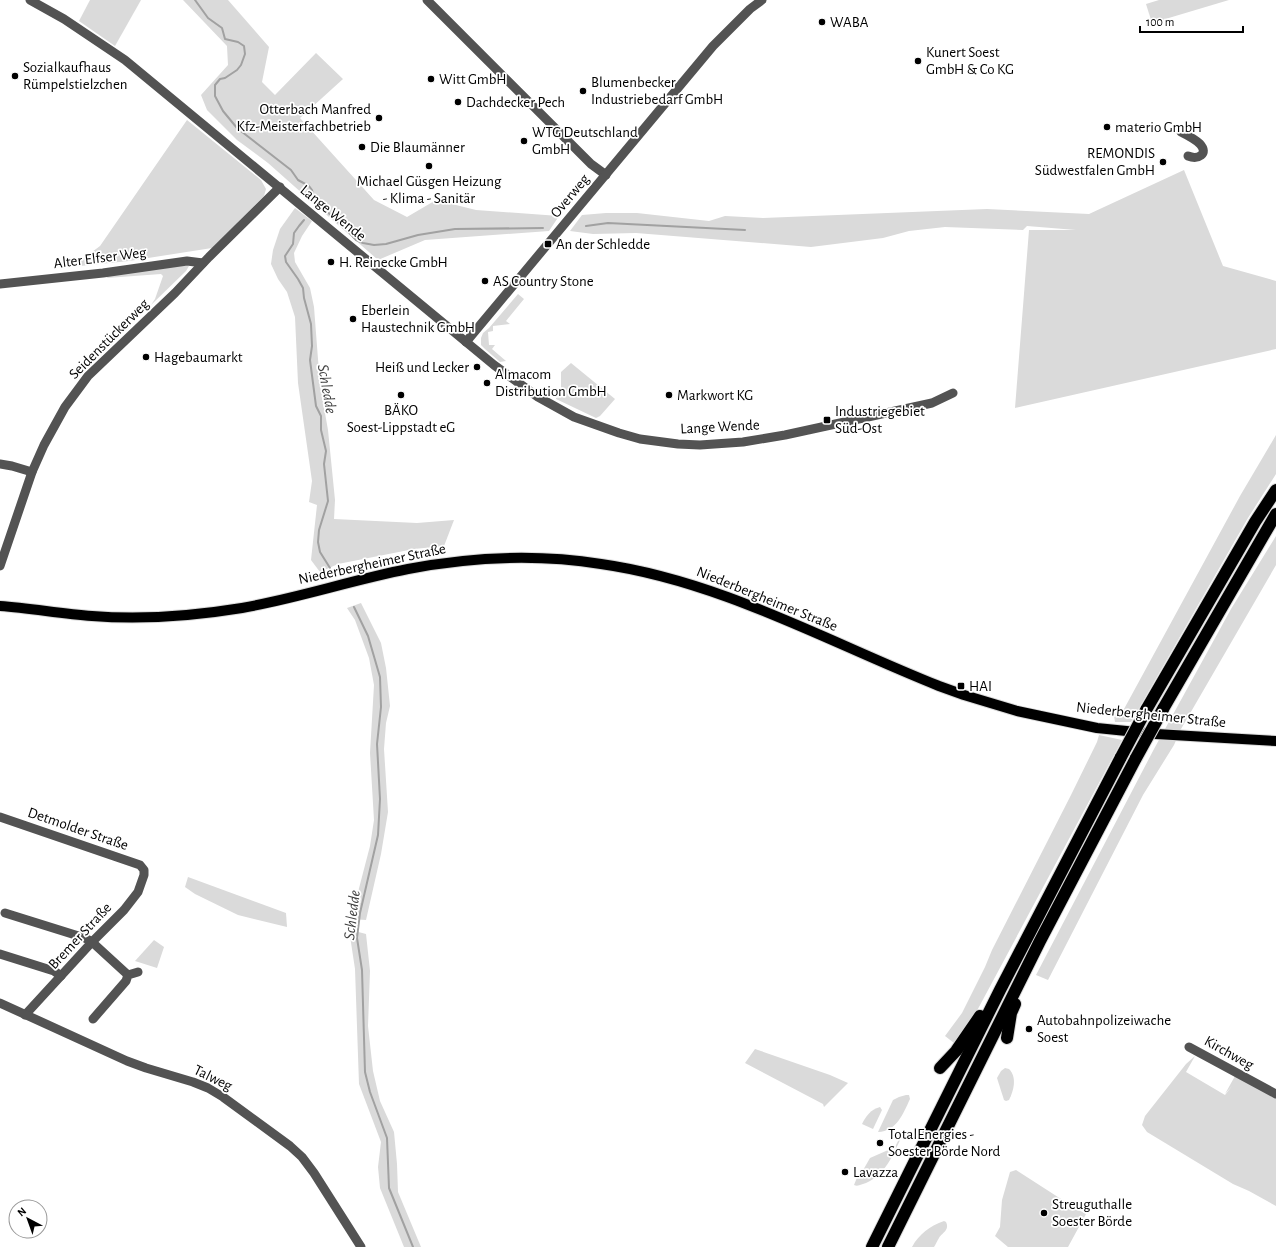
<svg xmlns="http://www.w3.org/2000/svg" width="1276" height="1247" font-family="'Alegreya Sans',sans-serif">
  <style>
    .green { fill: #dadada }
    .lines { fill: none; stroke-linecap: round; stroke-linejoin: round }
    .stream { stroke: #a1a1a1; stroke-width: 2 }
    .major-casing { stroke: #dbdbdb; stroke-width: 12 }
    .highway-casing { stroke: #dbdbdb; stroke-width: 14 }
    .minor { stroke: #535353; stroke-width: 9 }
    .major { stroke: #000; stroke-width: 10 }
    .highway { stroke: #000; stroke-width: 12 }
    .highway-bridge-casing { stroke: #dbdbdb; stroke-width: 14; stroke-linecap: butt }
    .highway-bridge { stroke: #000; stroke-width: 12 }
    .poi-dot { fill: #000; stroke: #fff; stroke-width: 1.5 }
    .labels { text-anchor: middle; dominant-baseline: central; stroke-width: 3.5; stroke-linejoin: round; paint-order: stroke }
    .poi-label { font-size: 15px; fill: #000; stroke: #fff; text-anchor: start }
    .street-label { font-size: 15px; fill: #000; stroke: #fff }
    .water-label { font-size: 16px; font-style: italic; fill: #424242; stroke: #fff }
  </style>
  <rect width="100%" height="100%" fill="#fff"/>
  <!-- green -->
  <g class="green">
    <polygon points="90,0 141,0 115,46 79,21"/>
    <polygon points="183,0 228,0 269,47 262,82 275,95 316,53 343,79 300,118 374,200 407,217 436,200 476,210 559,216 549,231 425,240 378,260 312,202 268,163 237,140 207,110 201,95 228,65 227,46"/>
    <polygon points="1159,0 1229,0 1152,23 1146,4"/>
    <polygon points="187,120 261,180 266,189 264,196 212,248 129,261 80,266 80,261 100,246"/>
    <polygon points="1184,170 1223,266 1276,281 1276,349 1015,408 1029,230 1076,230 1027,226 1023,230 945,227 909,231 883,238 811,247 636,233 593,234 570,231 582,215 606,213 637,213 709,221 725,216 763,218 987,209 1089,214"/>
    <polygon points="295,208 312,221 302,236 294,253 295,262 310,288 314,307 320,385 328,430 335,500 334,519 417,523 454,520 444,546 414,549 338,564 320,572 311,560 317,505 309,502 312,481 298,383 295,317 287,292 278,279 271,264 273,250 280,229"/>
    <polygon points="183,265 189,266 186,271 151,305 155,299 163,276 161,274 107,278 108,276"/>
    <polygon points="518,294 524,299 506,321 510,324 493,326 493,331 488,332 489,345 495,345 492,349 506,361 500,362 485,349 481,345 481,338 483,333 489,328"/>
    <polygon points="571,363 615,399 600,416 596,418 556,399 556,398 561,397 561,372"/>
    <polygon points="1276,435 1276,474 1248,518 1131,722 1115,722 1114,716 1117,710 1124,709 1240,496"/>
    <polygon points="1276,536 1276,565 1181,729 1174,745 1143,795 1048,980 1036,975 1154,749 1231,609"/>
    <polygon points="361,603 381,643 386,668 390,706 386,723 384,749 388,812 381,854 366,920 351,919 370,846 374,820 370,753 374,685 369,658 355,620 347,608"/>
    <polygon points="1099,735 1122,740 972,1020 954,1043 945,1036 962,1013 985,967 992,950 1071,795 1097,742"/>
    <polygon points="188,877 286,913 287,927 238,915 195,894 185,887"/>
    <polygon points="351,930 366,934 370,971 368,1026 373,1071 380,1101 394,1132 397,1164 398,1192 421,1247 404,1247 380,1188 378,1167 381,1142 359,1084 355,969 350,936"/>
    <polygon points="154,940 164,947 157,968 135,961"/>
    <polygon points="755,1049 830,1075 848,1083 824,1107 823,1104 745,1063"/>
    <polygon points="1195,1056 1186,1072 1225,1095 1232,1086 1225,1094 1235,1076 1276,1098 1276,1206 1249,1191 1233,1184 1147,1132 1142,1125 1145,1116 1186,1064"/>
    <path d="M 1005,1068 L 1009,1069 C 1017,1077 1014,1090 1009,1100 L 1006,1101 L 1004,1100 L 997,1078 L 1001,1071 Z"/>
    <path d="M 906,1095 L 909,1095 L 910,1099 C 903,1114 897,1131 878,1132 L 893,1100 L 899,1097 Z"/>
    <path d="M 880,1107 L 882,1110 L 873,1129 L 862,1124 C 866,1116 870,1110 880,1107 Z"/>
    <path d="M 901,1135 L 902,1136 C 893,1155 886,1174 866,1183 C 862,1184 858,1187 854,1185 L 858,1175 L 862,1172 L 870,1158 L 895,1147 Z"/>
    <polygon points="1016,1170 1075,1208 1086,1214 1068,1247 1008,1247 995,1236 1000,1227 1002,1200 1010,1172"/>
    <path d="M 944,1221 L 946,1222 C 950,1230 942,1233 939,1238 C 937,1241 936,1244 934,1247 L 912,1247 C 919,1234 930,1226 944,1221 Z"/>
  </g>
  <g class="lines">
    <!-- stream -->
    <g class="stream">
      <polyline points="195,0 208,18 222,28 225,39 238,42 244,46 245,54 241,65 237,70 225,78 220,79 215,85 215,96 223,111 237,128 291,170 298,180 309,186 312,190 313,195 317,200 316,204"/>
      <polyline points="317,200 335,220 343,226 356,240 363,243 374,245 386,244 418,235 455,229 543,228"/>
      <polyline points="304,220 299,226 294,233 293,244 285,256 286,262 298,279 303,288 304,298 311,324 312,346 310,360 316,406 321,416 321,430 326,451 324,464 328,501 319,530 318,542 320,552 330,568"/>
      <polyline points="586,226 608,223 745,230"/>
      <polyline points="354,607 368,636 380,677 381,707 377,744 380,799 378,835 360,913 357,938 362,970 365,1072 370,1092 387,1138 389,1188 413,1247"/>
    </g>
    <!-- major casing -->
    <g class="major-casing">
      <path id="major" d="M 0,606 C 31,608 61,614 92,616 C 141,620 193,616 242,608 C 298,598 352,580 408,569 C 471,557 538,554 601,564 C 721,581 828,642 939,686 L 964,695 L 1017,711 L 1097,728 L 1156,734 L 1276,741"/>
    </g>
    <!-- highway casing -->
    <g class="highway-casing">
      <g id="highway">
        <polyline points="1163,709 1276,514"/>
        <polyline points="1146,710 1255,522 1276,490"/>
        <polyline points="1007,1038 1011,1013 1015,1004"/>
        <polyline points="940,1068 956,1051 980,1016"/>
        <polyline points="872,1247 1000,990 1121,757"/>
        <polyline points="888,1247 1040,941 1136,758"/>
      </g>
    </g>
    <!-- minor -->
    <g class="minor">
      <polyline points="30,0 64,19 125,60 494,365 538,397 574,417 619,433 640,439 678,444 700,445 743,442 785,435 932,403 953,393"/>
      <polyline points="427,0 591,164 606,175"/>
      <path d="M 1181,132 C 1187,135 1195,139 1200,144 C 1209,154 1198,160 1188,156"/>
      <polyline points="0,284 103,273 187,261 203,263"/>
      <polyline points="466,342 713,46 750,9 762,0"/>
      <polyline points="0,464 12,466 32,472"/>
      <polyline points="0,566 32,472 44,445 65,407 88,376 175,293 209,257 280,187"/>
      <polyline points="0,817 140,865 144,870 144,875 138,892 124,910 92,942 25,1015"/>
      <polyline points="5,913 85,938 92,942 128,975"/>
      <polyline points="0,954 54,971 61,976"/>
      <polyline points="0,1003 127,1061 146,1068 193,1082 208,1088 223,1097 290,1146 302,1157 314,1173 361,1247"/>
      <polyline points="93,1019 126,981 128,975 138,972"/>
      <polyline points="1189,1047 1276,1094"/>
    </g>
    <!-- major -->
    <use href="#major" class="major"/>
    <!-- highway -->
    <use href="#highway" class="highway"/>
    <!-- highway-bridge casing -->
    <g class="highway-bridge-casing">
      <g id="highway-bridge">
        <polyline points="1121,757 1146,710"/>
        <polyline points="1136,758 1163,709"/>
      </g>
    </g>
    <!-- highway-bridge -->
    <use href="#highway-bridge" class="highway-bridge"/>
  </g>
  <!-- markers -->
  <g class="poi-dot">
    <circle cx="822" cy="22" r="4"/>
    <circle cx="918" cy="61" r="4"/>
    <circle cx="15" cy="76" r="4"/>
    <circle cx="431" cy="79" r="4"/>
    <circle cx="583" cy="91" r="4"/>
    <circle cx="458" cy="102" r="4"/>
    <circle cx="379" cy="118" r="4"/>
    <circle cx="1107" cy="127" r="4"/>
    <circle cx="524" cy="141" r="4"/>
    <circle cx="362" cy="147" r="4"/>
    <circle cx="1163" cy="162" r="4"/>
    <circle cx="429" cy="166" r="4"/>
    <rect x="544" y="240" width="8" height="8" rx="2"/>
    <circle cx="331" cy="262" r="4"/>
    <circle cx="485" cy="281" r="4"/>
    <circle cx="353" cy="319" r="4"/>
    <circle cx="146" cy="357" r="4"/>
    <circle cx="477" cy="367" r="4"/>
    <circle cx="487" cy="383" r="4"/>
    <circle cx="401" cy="395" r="4"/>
    <circle cx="669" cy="395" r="4"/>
    <rect x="823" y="416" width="8" height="8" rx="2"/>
    <rect x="957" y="682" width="8" height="8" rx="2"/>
    <circle cx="1029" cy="1029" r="4"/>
    <circle cx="880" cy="1143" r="4"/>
    <circle cx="845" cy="1172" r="4"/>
    <circle cx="1044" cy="1213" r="4"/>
  </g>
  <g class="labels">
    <!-- poi labels -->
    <g class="poi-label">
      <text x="830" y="22">WABA</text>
      <text x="926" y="52">Kunert Soest<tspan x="926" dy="17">GmbH &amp; Co KG</tspan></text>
      <text x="23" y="67">Sozialkaufhaus<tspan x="23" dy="17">Rümpelstielzchen</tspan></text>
      <text x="439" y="79">Witt GmbH</text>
      <text x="591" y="82">Blumenbecker<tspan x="591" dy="17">Industriebedarf GmbH</tspan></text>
      <text x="466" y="102">Dachdecker Pech</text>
      <text x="371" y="109" text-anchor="end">Otterbach Manfred<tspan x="371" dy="17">Kfz-Meisterfachbetrieb</tspan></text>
      <text x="1115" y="127">materio GmbH</text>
      <text x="532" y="132">WTG Deutschland<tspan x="532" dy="17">GmbH</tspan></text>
      <text x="370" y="147">Die Blaumänner</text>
      <text x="1155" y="153" text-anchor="end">REMONDIS<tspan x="1155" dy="17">Südwestfalen GmbH</tspan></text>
      <text x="429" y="181" text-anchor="middle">Michael Güsgen Heizung<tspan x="429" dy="17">- Klima - Sanitär</tspan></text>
      <text x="556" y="244">An der Schledde</text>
      <text x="339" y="262">H. Reinecke GmbH</text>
      <text x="493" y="281">AS Country Stone</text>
      <text x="361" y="310">Eberlein<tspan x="361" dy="17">Haustechnik GmbH</tspan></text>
      <text x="154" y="357">Hagebaumarkt</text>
      <text x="469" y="367" text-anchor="end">Heiß und Lecker</text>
      <text x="495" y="374">Almacom<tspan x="495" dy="17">Distribution GmbH</tspan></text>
      <text x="677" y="395">Markwort KG</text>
      <text x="401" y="410" text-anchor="middle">BÄKO<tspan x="401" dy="17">Soest-Lippstadt eG</tspan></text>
      <text x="835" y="411">Industriegebiet<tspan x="835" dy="17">Süd-Ost</tspan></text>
      <text x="969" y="686">HAI</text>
      <text x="1037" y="1020">Autobahnpolizeiwache<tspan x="1037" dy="17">Soest</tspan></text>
      <text x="888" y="1134">TotalEnergies -<tspan x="888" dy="17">Soester Börde Nord</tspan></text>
      <text x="853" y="1172">Lavazza</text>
      <text x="1052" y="1204">Streuguthalle<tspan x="1052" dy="17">Soester Börde</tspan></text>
    </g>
    <!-- street labels -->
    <g class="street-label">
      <text transform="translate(570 196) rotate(-50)">Overweg</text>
      <text transform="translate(333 213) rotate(39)">Lange Wende</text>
      <text transform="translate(100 258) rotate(-7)">Alter Elfser Weg</text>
      <text transform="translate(109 339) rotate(-45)">Seidenstückerweg</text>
      <text transform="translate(720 427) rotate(-3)">Lange Wende</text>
      <text transform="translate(372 564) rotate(-12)">Niederbergheimer Straße</text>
      <text transform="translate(767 599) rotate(22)">Niederbergheimer Straße</text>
      <text transform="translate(1151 715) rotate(6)">Niederbergheimer Straße</text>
      <text transform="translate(78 829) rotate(19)">Detmolder Straße</text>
      <text transform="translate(80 936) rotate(-47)">Bremer Straße</text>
      <text transform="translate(1229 1053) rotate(29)">Kirchweg</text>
      <text transform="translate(213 1078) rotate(26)">Talweg</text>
    </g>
    <!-- water labels -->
    <g class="water-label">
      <text transform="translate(327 389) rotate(80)">Schledde</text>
      <text transform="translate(352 915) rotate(-83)">Schledde</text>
    </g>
  </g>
  <!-- north arrow -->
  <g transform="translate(28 1219) rotate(319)"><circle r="19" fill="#ffffff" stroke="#999999"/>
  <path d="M0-3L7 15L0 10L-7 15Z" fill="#000000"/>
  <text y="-6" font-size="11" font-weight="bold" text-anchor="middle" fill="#000000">N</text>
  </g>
  <!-- scale -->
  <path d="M1140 26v6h103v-6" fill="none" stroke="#000000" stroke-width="2"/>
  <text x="1146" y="26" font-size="12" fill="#000000" stroke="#ffffff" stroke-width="3" paint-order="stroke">100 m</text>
</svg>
